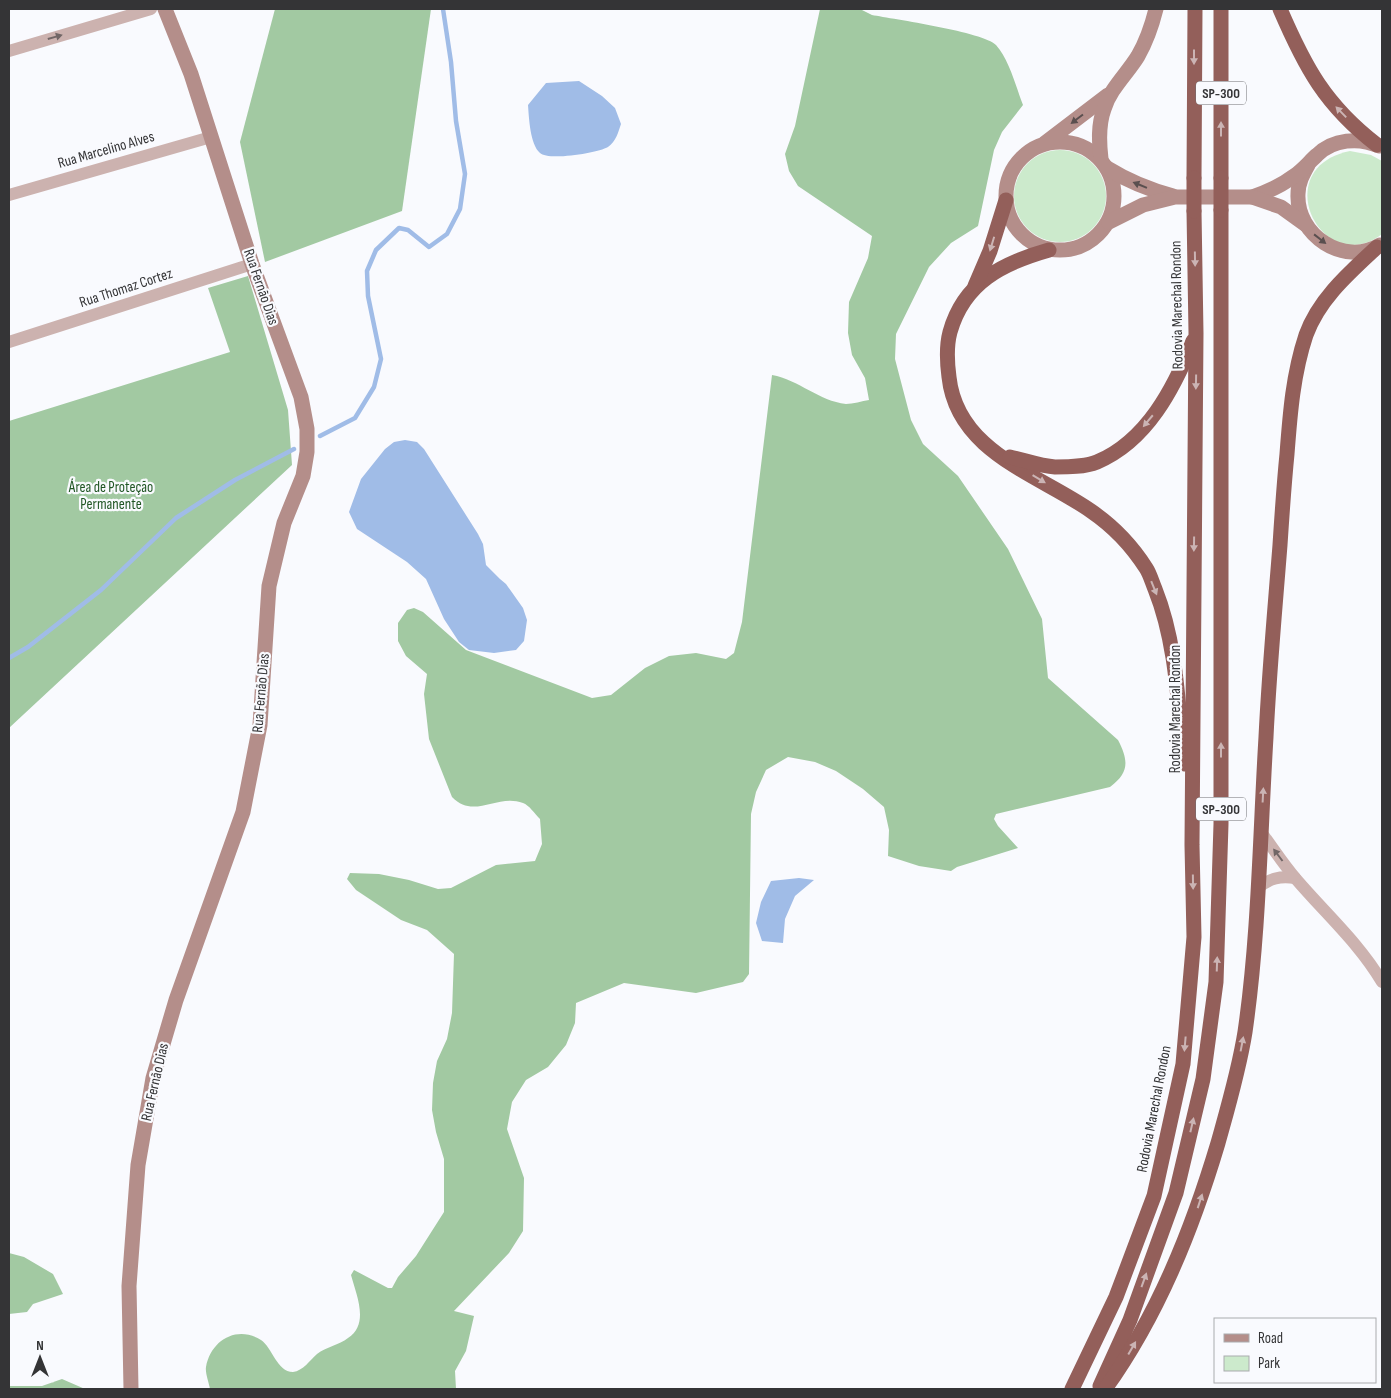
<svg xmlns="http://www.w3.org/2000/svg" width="1391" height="1398" font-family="'Sofia Sans Condensed',sans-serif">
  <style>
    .green { fill: #cceacc }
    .forest { fill: #a2c9a2 }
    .water { fill: #a0bce7 }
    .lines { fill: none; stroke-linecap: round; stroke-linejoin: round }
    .stream { stroke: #a0bce7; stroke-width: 4.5 }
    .street { stroke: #ccb2af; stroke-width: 12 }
    .secondary { stroke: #b48e8a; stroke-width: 15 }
    .highway { stroke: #935f5a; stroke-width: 15 }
    .highway-bridge { stroke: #935f5a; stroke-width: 15 }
    .oneway { fill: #716666 }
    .oneway2 { fill: #cbb4b4 }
    .oneway3 { fill: #5a4f4f }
    .labels { text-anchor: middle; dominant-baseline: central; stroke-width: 4.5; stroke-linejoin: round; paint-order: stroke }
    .shield { fill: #f9fafe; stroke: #6f6f72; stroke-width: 1 }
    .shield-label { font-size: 14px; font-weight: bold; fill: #343436 }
    .street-label { font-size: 15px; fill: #343436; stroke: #f9fafe }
    .park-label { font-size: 15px; fill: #205624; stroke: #f9fafe }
  </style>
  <rect width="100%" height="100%" fill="#f9fafe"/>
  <!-- green -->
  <g class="green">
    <circle cx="1060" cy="196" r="46"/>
    <path d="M 1350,151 L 1371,155 L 1382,161 L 1382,234 C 1322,280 1266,168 1350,151 Z"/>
  </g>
  <!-- forest -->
  <g class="forest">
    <polygon points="275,9 431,9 402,211 265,262 240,142"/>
    <path d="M 820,9 L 860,9 L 872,15 C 893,19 984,32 996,45 C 1009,59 1016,87 1023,105 L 1002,132 L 994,150 L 978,226 L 951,243 L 929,267 L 896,334 L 895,359 L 911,420 L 923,444 L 958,476 L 1008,549 L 1042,619 L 1048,678 L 1118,740 C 1129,761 1129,773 1110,787 L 996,814 L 994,819 L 998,826 L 1018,848 L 957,867 L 951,871 L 919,866 L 888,856 L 889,830 L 884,807 L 863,789 L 836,771 L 815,762 L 788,757 L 766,770 L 756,792 L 751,814 L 749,974 L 743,982 L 696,993 L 624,983 L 576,1003 L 575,1023 L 566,1045 L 548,1067 L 526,1080 L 512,1102 L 507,1129 L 524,1178 L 523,1231 L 509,1253 L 454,1311 L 474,1316 L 466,1351 L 455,1371 L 456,1389 L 210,1389 C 209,1383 205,1373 206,1367 C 211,1340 237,1325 261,1340 C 272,1347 277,1372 293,1372 C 303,1371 310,1360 317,1354 C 326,1347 339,1345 348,1338 C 370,1324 356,1294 351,1275 L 354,1270 L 388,1288 L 392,1288 L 398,1277 L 416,1256 L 444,1212 L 444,1159 L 436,1132 L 432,1110 L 433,1083 L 437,1061 L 447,1039 L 452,1013 L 454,954 L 427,930 L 401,920 L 356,890 L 347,879 L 350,873 L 379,874 L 409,880 L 438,889 L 451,888 L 496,865 L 535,861 L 542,844 L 540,819 C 535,814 529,805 523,803 C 497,793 474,820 452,797 L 429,739 L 424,694 L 427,674 L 406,656 L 398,641 L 398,623 L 407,610 L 414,608 L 423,612 L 466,650 L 592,698 L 611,695 L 645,668 L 669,656 L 696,653 L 726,659 L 734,653 L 742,622 L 772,375 C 799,380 819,401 846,404 C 853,404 862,401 869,400 L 865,378 L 852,355 L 848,333 L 849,302 L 868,258 L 872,236 L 798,186 L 789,171 L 785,154 L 795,126 Z"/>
    <polygon points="248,276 288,410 292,465 9,728 9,421 230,352 208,288"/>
    <polygon points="9,1253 24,1257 53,1274 63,1294 33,1304 27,1312 9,1314"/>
    <polygon points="62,1379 85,1389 9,1389 9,1386 42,1386"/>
  </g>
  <!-- water -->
  <g class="water">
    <path d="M 579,81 L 602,96 L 615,108 L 621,124 C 618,133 616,141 608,147 C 598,153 548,161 540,153 C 530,144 529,118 528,105 L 546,83 Z"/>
    <polygon points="405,440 417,442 424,449 478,534 483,544 486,565 500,579 506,584 523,608 527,620 524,641 516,650 494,653 469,650 459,642 444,619 426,579 407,562 357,529 349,512 361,479 385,449 394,442"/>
    <polygon points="799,878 814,880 795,896 785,919 783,943 762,941 756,923 761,902 771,881"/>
  </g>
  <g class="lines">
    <!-- stream -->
    <g class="stream">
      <polyline points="320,436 355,418 374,387 381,359 368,296 367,271 376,250 399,228 408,230 429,247 447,234 460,209 465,174 456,121 451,62 443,9"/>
      <polyline points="9,658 28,647 101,590 176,518 235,480 294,449"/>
    </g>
    <!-- street -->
    <g class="street">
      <polyline points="9,51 151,9"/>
      <polyline points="9,195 211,137"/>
      <polyline points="9,342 252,264"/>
      <path d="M 1261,832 C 1273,848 1283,864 1296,879 C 1325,913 1359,943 1382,982"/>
      <path d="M 1258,888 C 1270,878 1280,876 1295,878"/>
    </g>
    <!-- secondary -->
    <g class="secondary">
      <circle cx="1060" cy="196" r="54"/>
      <polyline points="1045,143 1108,95"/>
      <path d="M 1101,159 C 1099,142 1098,125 1104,109 C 1110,89 1127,74 1138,56 C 1146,42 1152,25 1156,9"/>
      <path d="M 1308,165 C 1303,174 1298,183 1298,194 C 1296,235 1344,267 1380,245"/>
      <path d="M 1107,168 C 1128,181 1150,190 1173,196"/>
      <path d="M 1252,197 C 1267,192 1281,186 1294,176 C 1303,170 1309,162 1317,155 C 1333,139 1359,137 1379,146"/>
      <polyline points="1109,222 1143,205 1175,197 1252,197 1281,207 1306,225"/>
      <polyline points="131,1389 129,1286 138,1165 153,1078 176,1000 243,812 260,725 269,586 284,523 303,476 307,452 307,429 301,397 252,264 191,74 165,9"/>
    </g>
    <!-- highway -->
    <g class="highway">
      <polyline points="1221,9 1221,178"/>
      <path d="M 1280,9 C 1305,67 1325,105 1377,145"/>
      <polyline points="1194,178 1195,9"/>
      <path d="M 1049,250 C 1003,263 964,282 950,332 C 946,347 947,362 949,377 C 957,452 1038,474 1091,511 C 1113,526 1132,546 1146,568 C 1150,574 1152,582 1155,589 C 1177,644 1178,705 1184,764"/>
      <polyline points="975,286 990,251 1006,200"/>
      <path d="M 1010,457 C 1024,460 1040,466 1055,467 C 1068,467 1085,467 1097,462 C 1147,441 1174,388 1193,341"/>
      <polyline points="1100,1386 1130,1320 1176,1193 1203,1079 1216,982 1221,824 1221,210"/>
      <polyline points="1072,1389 1116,1297 1154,1196 1183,1064 1194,937 1192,845 1196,333 1194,211"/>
      <path d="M 1105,1389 C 1158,1315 1192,1230 1218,1143 C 1228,1107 1239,1070 1245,1032 C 1259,935 1260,835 1266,737 C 1269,673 1275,609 1280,545 C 1282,514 1284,484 1287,454 C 1290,414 1293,374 1306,335 C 1319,299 1349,273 1377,247"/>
    </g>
    <!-- highway-bridge -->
    <g class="highway-bridge">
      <polyline points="1221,210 1221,178"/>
      <polyline points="1194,211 1194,178"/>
    </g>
  </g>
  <!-- one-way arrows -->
  <defs><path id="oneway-solid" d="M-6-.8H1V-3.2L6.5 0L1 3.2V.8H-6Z" transform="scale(1.25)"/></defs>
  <g class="oneway">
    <use href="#oneway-solid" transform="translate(55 37) rotate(-16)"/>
    <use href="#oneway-solid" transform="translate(1278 855) rotate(-127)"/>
  </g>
  <g class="oneway2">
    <use href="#oneway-solid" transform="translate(1194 57) rotate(90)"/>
    <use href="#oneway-solid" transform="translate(1341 112) rotate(-134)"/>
    <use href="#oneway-solid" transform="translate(1221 129) rotate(-90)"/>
    <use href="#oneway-solid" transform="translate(992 244) rotate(107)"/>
    <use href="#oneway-solid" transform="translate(1195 259) rotate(89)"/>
    <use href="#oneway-solid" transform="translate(1196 382) rotate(91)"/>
    <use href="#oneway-solid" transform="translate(1148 421) rotate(130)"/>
    <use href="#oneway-solid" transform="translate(1039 479) rotate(31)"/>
    <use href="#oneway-solid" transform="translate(1194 544) rotate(91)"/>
    <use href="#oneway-solid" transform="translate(1154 588) rotate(68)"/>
    <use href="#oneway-solid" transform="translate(1221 750) rotate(-90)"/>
    <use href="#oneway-solid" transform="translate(1263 795) rotate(-87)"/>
    <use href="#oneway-solid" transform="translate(1193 882) rotate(89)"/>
    <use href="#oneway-solid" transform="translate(1217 964) rotate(-88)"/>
    <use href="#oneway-solid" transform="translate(1185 1044) rotate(95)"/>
    <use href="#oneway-solid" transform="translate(1242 1044) rotate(-79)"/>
    <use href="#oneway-solid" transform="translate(1192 1125) rotate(-77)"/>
    <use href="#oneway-solid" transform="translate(1200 1201) rotate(-72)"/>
    <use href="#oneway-solid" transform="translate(1144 1280) rotate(-70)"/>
    <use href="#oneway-solid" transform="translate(1132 1348) rotate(-60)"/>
  </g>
  <g class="oneway3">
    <use href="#oneway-solid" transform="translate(1077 119) rotate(143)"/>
    <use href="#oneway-solid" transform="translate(1140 185) rotate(-158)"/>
    <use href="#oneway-solid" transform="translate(1320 239) rotate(38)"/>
  </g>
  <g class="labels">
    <!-- shield labels -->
    <g class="shield">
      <rect x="1196" y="81.5" width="50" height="23" rx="4"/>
      <rect x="1196" y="797.5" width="50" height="23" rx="4"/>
    </g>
    <g class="shield-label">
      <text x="1221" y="93">SP-300</text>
      <text x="1221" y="809">SP-300</text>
    </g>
    <!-- street labels -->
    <g class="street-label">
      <text transform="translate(106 150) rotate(-16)">Rua Marcelino Alves</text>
      <text transform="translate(261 287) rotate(71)">Rua Fernão Dias</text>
      <text transform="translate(126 288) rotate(-18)">Rua Thomaz Cortez</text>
      <text transform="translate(1177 305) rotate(-91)">Rodovia Marechal Rondon</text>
      <text transform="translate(261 693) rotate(-85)">Rua Fernão Dias</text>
      <text transform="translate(1175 709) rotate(-90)">Rodovia Marechal Rondon</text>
      <text transform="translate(155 1082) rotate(-77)">Rua Fernão Dias</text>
      <text transform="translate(1154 1109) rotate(-79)">Rodovia Marechal Rondon</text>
    </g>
    <!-- park labels -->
    <g class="park-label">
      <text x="111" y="487">Área de Proteção<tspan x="111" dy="17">Permanente</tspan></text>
    </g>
  </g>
  <!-- border -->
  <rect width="1391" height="1398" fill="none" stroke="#343436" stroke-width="20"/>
  <!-- legend -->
  <rect x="1214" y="1318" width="162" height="65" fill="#f9fafe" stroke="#aaabae"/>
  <rect x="1224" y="1334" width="25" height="8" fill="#b48e8a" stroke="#aaabae"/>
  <text x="1258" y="1343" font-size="15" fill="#343436">Road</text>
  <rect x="1224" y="1356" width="25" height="15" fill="#cceacc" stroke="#aaabae"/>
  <text x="1258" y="1368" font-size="15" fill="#343436">Park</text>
  <!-- north arrow -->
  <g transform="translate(40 1358)" stroke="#f9fafe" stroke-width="4" paint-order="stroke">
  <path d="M0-4L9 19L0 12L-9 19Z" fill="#343436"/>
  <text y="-8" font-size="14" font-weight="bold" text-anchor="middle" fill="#343436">N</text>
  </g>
</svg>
